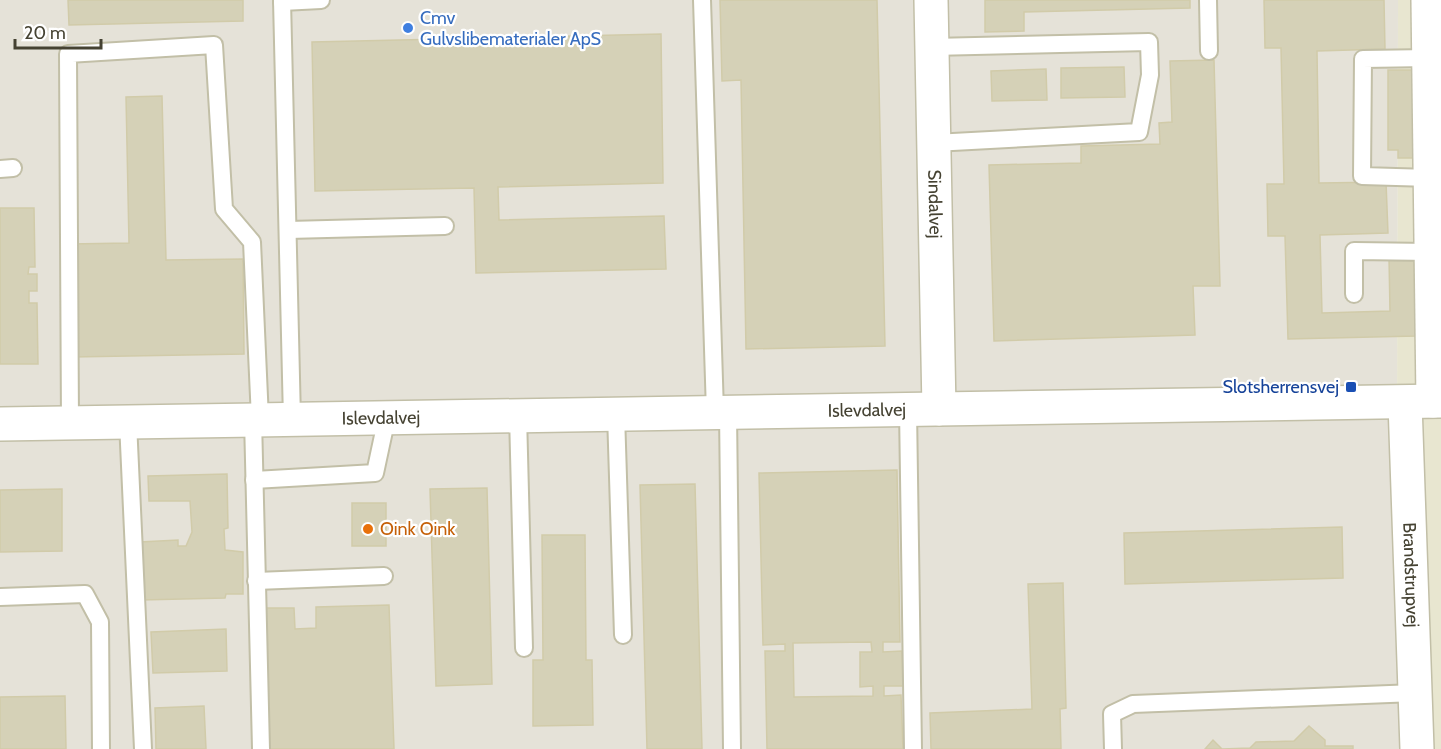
<svg xmlns="http://www.w3.org/2000/svg" width="1441" height="749" font-family="Cabin,sans-serif">
  <style>
    .residential { fill: #e8e6d0 }
    .industrial { fill: #e5e2d8 }
    .building { fill: #d5d1b7; stroke: #d1cba9; stroke-width: 1.5; fill-rule: evenodd }
    .lines { fill: none; stroke-linecap: round; stroke-linejoin: round }
    .service-casing { stroke: #c2bfa7; stroke-width: 20 }
    .minor-casing { stroke: #c2bfa7; stroke-width: 36 }
    .tertiary-casing { stroke: #c2bfa7; stroke-width: 36 }
    .service { stroke: #fff; stroke-width: 16 }
    .minor { stroke: #fff; stroke-width: 33 }
    .tertiary { stroke: #fff; stroke-width: 33 }
    .shop-dot { fill: #3f7fe0; stroke: #fff; stroke-width: 2 }
    .transit-dot { fill: #1a4fb4; stroke: #fff; stroke-width: 2 }
    .food-dot { fill: #e8710a; stroke: #fff; stroke-width: 2 }
    .labels { text-anchor: middle; dominant-baseline: central; stroke-width: 4.5; stroke-linejoin: round; paint-order: stroke }
    .shop-label { font-size: 18px; fill: #366cbe; stroke: #fff; text-anchor: start }
    .street-label { font-size: 18px; fill: #454232; stroke: #fff }
    .transit-label { font-size: 18px; fill: #164399; stroke: #fff; text-anchor: end }
    .food-label { font-size: 18px; fill: #c56008; stroke: #fff; text-anchor: start }
  </style>
  <rect width="100%" height="100%" fill="#f3f2e2"/>
  <!-- residential -->
  <polygon class="residential" points="1398,0 1441,0 1441,749 1407,749 1397,444"/>
  <!-- industrial -->
  <polygon class="industrial" points="0,0 1398,0 1397,444 1407,749 0,749"/>
  <!-- building -->
  <g class="building">
    <polygon points="68,0 243,0 243,21 69,25"/>
    <polygon points="720,0 877,0 885,346 746,349 741,80 722,81"/>
    <polygon points="985,0 1190,0 1190,8 1024,12 1024,31 985,32"/>
    <polygon points="1264,0 1384,0 1385,49 1317,51 1319,183 1386,182 1388,233 1320,235 1322,313 1390,311 1389,258 1414,258 1416,336 1288,339 1285,236 1268,236 1267,184 1284,184 1281,48 1265,48"/>
    <polygon points="661,34 663,183 498,187 499,220 664,216 666,269 476,273 474,188 315,191 312,42"/>
    <polygon points="1214,60 1220,286 1193,286 1195,335 994,341 989,165 1081,163 1081,146 1160,144 1159,123 1172,122 1170,61"/>
    <polygon points="1124,67 1125,97 1061,98 1061,68"/>
    <polygon points="1046,69 1047,100 992,101 991,71"/>
    <polygon points="1388,70 1413,70 1413,158 1398,158 1398,150 1388,150"/>
    <polygon points="162,96 166,260 243,259 244,354 72,357 70,244 129,243 126,97"/>
    <polygon points="0,208 34,208 35,267 29,267 28,274 37,274 37,291 29,291 29,303 37,303 38,364 0,364"/>
    <path d="M 897,470 L 900,642 L 883,642 L 883,652 L 902,651 L 903,686 L 884,686 L 884,696 L 901,695 L 903,749 L 767,749 L 765,651 L 785,651 L 785,644 L 763,645 L 759,473 ZM 871,642 L 872,652 L 860,652 L 860,687 L 873,686 L 873,696 L 794,697 L 793,643 Z"/>
    <polygon points="227,474 228,528 224,529 225,550 243,552 243,594 226,594 225,598 141,600 140,542 178,540 178,546 186,546 192,532 190,501 149,501 148,476"/>
    <polygon points="695,484 702,749 647,749 640,485"/>
    <polygon points="487,488 492,684 436,686 430,489"/>
    <polygon points="62,489 62,551 0,552 0,490"/>
    <rect x="352" y="503" width="34" height="43"/>
    <polygon points="1342,527 1343,578 1125,584 1124,533"/>
    <polygon points="542,535 585,535 586,660 592,660 593,725 533,726 533,660 543,660"/>
    <polygon points="1063,583 1066,708 1060,709 1061,749 931,749 930,713 1032,709 1028,584"/>
    <polygon points="389,605 394,749 270,749 265,608 294,608 295,629 316,628 316,607"/>
    <polygon points="226,629 227,671 153,673 151,632"/>
    <polygon points="65,696 66,749 0,749 0,697"/>
    <polygon points="204,706 206,749 156,749 155,708"/>
    <polygon points="1309,726 1325,740 1325,746 1353,746 1353,749 1205,749 1213,740 1222,749 1250,748 1256,742 1294,741"/>
  </g>
  <g class="lines">
    <!-- service casing -->
    <g class="service-casing">
      <g id="service">
        <polyline points="282,0 292,419"/>
        <polyline points="702,0 715,412"/>
        <polyline points="1208,0 1209,51"/>
        <polyline points="282,2 321,0"/>
        <polyline points="932,47 1149,42 1150,75 1139,132 934,143"/>
        <polyline points="1429,58 1363,59 1362,176 1430,178"/>
        <polyline points="0,169 13,168"/>
        <polyline points="288,230 445,226"/>
        <polyline points="1354,294 1354,251 1431,252"/>
        <polyline points="908,409 913,749"/>
        <polyline points="728,412 732,749"/>
        <polyline points="616,414 623,635"/>
        <polyline points="518,415 524,648"/>
        <polyline points="253,419 261,749"/>
        <polyline points="128,422 143,749"/>
        <polyline points="70,423 68,54 214,45 224,209 252,242 260,419"/>
        <polyline points="254,480 375,473 387,417"/>
        <polyline points="256,581 384,576"/>
        <polyline points="0,597 85,594 100,622 101,749"/>
        <polyline points="1113,749 1112,714 1133,704 1415,693"/>
      </g>
    </g>
    <!-- minor casing -->
    <g class="minor-casing">
      <g id="minor">
        <path id="s1" d="M 931,0 L 939,409"/>
        <polyline points="1428,0 1433,401"/>
        <path id="s2" d="M 1405,403 L 1417,749"/>
      </g>
    </g>
    <!-- tertiary casing -->
    <g class="tertiary-casing">
      <g id="tertiary">
        <path id="s3" d="M 0,424 L 1441,401"/>
      </g>
    </g>
    <!-- service -->
    <use href="#service" class="service"/>
    <!-- minor -->
    <use href="#minor" class="minor"/>
    <!-- tertiary -->
    <use href="#tertiary" class="tertiary"/>
  </g>
  <!-- markers -->
  <circle class="shop-dot" cx="408" cy="28" r="6"/>
  <rect class="transit-dot" x="1345" y="381" width="12" height="12" rx="3"/>
  <circle class="food-dot" cx="368" cy="529" r="6"/>
  <g class="labels">
    <!-- shop labels -->
    <g class="shop-label">
      <text x="420" y="18">Cmv<tspan x="420" dy="21">Gulvslibematerialer ApS</tspan></text>
    </g>
    <!-- street labels -->
    <g class="street-label">
      <text stroke="none"><textPath href="#s1" startOffset="204">Sindalvej</textPath></text>
      <text stroke="none"><textPath href="#s3" startOffset="867">Islevdalvej</textPath></text>
      <text stroke="none"><textPath href="#s3" startOffset="381">Islevdalvej</textPath></text>
      <text stroke="none"><textPath href="#s2" startOffset="172">Brandstrupvej</textPath></text>
    </g>
    <!-- transit labels -->
    <g class="transit-label">
      <text x="1339" y="387">Slotsherrensvej</text>
    </g>
    <!-- food labels -->
    <g class="food-label">
      <text x="380" y="529">Oink Oink</text>
    </g>
  </g>
  <!-- scale -->
  <path d="M15 39v9h86v-9" fill="none" stroke="#454232" stroke-width="3"/>
  <text x="24" y="39" font-size="18" fill="#454232" stroke="#ffffff" stroke-width="4.5" paint-order="stroke">20 m</text>
</svg>
